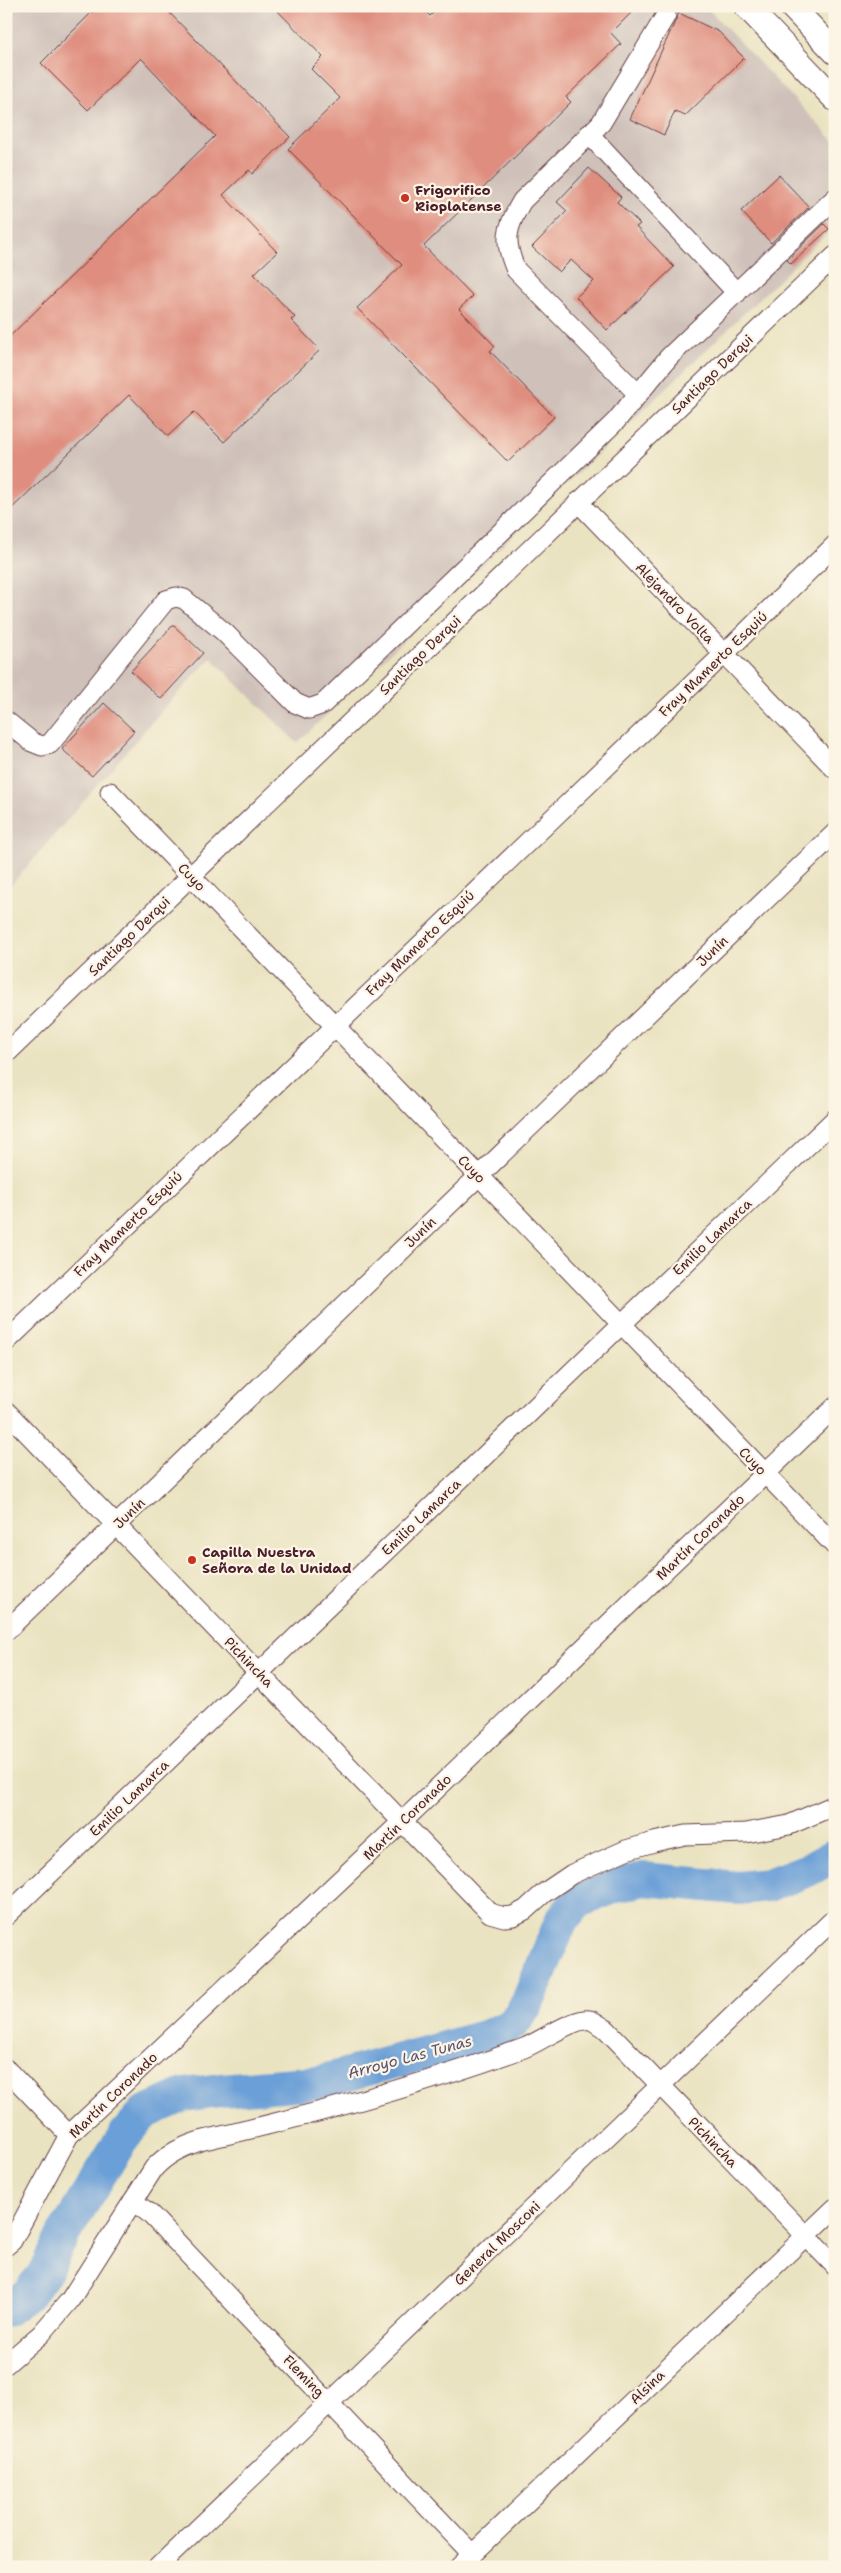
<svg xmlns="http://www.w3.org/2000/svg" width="841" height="2573" font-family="'Shantell Sans',sans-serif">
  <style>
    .industrial { fill: #cfc1ba }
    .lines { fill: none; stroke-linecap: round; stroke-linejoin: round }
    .river { stroke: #6b9fd7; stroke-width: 34 }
    .building { fill: #df8d7e }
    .minor-casing { stroke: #623c42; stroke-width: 21 }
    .major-casing { stroke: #623c42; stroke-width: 26 }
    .minor { stroke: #fff; stroke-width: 19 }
    .major { stroke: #fff; stroke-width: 24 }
    .poi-dot { fill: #c8321e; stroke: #fcf5e5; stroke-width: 2 }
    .labels { text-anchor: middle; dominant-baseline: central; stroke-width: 4.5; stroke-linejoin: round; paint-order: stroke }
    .poi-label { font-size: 14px; font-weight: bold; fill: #4a1f2b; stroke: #fcf5e5; text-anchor: start }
    .street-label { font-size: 14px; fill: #4a1f2b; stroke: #fcf5e5 }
    .water-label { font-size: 15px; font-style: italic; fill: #575270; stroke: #fcf5e5 }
  </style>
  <rect width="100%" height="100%" fill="#fcf5e5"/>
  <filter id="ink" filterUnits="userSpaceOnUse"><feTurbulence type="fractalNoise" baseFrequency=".02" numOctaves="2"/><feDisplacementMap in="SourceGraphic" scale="10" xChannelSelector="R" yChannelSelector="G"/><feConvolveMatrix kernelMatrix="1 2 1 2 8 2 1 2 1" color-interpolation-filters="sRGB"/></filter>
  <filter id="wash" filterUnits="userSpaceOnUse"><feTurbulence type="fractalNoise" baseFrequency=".0096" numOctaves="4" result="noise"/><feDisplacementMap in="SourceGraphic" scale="20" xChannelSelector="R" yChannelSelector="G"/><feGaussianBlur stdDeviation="1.12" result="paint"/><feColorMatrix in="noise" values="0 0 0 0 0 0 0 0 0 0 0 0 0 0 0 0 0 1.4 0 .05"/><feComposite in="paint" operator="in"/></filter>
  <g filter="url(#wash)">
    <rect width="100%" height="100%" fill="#eae3c1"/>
    <!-- industrial -->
    <polygon class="industrial" points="6,6 705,6 835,142 835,226 297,743 211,658 164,708 6,891"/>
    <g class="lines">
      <!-- river -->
      <polyline class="river" points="6,2310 28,2294 43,2275 63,2235 96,2181 124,2136 144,2113 184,2095 220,2090 320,2082 488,2036 513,2024 527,2004 562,1919 579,1901 616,1886 643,1879 738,1888 768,1885 808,1870 835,1855"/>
    </g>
    <g id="blocks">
      <!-- building -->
      <g class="building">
        <polygon points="98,6 163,6 290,137 252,174 249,170 223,195 277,252 254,274 295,317 291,320 320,350 224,442 194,412 168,436 129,395 6,514 6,340 215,136 141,58 88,110 41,63"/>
        <polygon points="273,6 420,6 430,16 440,6 638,6 611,33 621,44 566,97 571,102 424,246 473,296 459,309 495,346 490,351 554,417 508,462 357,308 402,265 288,149 340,98 311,69 323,57"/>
        <polygon points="679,13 719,32 744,58 685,116 675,111 664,135 630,119"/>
        <polygon points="589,168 621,197 617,202 640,224 636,227 674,267 607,330 576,297 594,281 571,260 559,272 532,247 567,211 557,202"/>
        <polygon points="779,175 809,207 771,243 741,211"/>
        <polygon points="824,224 829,229 791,264 787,260"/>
        <polygon points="173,625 203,653 161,699 131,671"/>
        <polygon points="104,703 134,731 92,776 62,749"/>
      </g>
    </g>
  </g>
  <g filter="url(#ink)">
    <use href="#blocks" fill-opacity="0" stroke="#623c42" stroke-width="1"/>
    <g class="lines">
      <!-- minor casing -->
      <g class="minor-casing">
        <g id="minor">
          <polyline points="589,134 737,293"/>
          <path d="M 638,394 L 516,270 C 503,241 506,228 522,201 L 601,123 L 666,15 L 665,6"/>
          <polyline points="578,502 835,769"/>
          <polyline points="6,721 32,742 42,746 50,744 166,600 176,597 184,599 224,632 295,703 309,709 323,704 616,421 669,357 835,198"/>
          <polyline points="110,792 835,1546"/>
          <polyline points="6,1054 835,256"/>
          <polyline points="6,1342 724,654 835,545"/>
          <polyline points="6,1411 490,1913 504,1917 513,1916 525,1910 544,1893 572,1874 626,1850 654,1842 685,1835 746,1833 789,1825 835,1805"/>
          <polyline points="6,1631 835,833"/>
          <polyline points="6,1916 835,1119"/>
          <polyline points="6,2069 69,2135"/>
          <polyline points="133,2201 150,2214 472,2554"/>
          <polyline points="6,2246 12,2241 69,2135 403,1821 835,1407"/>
          <path d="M 6,2364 L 41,2334 L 70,2300 L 154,2168 C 167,2154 182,2147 200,2141 C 309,2116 418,2087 524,2048 C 540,2042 574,2017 590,2020 C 595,2021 601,2027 606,2029 L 835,2266"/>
          <polyline points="158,2567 835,1918"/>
          <polyline points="459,2567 835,2208"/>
        </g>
      </g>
      <!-- major casing -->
      <g class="major-casing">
        <g id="major">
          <polyline points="746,6 835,99"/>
          <polyline points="791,6 835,52"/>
        </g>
      </g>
      <!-- minor -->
      <use href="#minor" class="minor"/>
      <!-- major -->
      <use href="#major" class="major"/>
    </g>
  </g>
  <!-- markers -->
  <g class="poi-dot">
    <circle cx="405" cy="198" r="5"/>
    <circle cx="192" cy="1560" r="5"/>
  </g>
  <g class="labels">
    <!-- poi labels -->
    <g class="poi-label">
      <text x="415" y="190">Frigorifico<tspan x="415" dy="16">Rioplatense</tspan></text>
      <text x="202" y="1552">Capilla Nuestra<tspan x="202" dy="16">Señora de la Unidad</tspan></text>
    </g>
    <!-- street labels -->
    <g class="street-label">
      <text transform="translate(712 374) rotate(-44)">Santiago Derqui</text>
      <text transform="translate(675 603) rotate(46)">Alejandro Volta</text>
      <text transform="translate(420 655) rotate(-44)">Santiago Derqui</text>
      <text transform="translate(713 664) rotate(-44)">Fray Mamerto Esquiú</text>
      <text transform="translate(192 877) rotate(46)">Cuyo</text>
      <text transform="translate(129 936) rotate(-44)">Santiago Derqui</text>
      <text transform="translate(420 943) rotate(-44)">Fray Mamerto Esquiú</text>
      <text transform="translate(712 951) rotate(-44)">Junín</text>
      <text transform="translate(472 1169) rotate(46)">Cuyo</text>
      <text transform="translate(128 1224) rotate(-44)">Fray Mamerto Esquiú</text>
      <text transform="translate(420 1232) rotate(-44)">Junín</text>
      <text transform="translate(712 1237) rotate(-44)">Emilio Lamarca</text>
      <text transform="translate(753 1461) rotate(46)">Cuyo</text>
      <text transform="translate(129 1513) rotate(-44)">Junín</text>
      <text transform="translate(421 1517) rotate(-44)">Emilio Lamarca</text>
      <text transform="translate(700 1537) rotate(-44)">Martín Coronado</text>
      <text transform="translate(249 1662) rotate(46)">Pichincha</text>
      <text transform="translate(129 1798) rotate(-44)">Emilio Lamarca</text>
      <text transform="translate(407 1817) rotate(-44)">Martín Coronado</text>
      <text transform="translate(113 2095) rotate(-44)">Martín Coronado</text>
      <text transform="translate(713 2142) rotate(46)">Pichincha</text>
      <text transform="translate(497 2243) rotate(-44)">General Mosconi</text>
      <text transform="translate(304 2376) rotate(46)">Fleming</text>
      <text transform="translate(647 2387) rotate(-44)">Alsina</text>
    </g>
    <!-- water labels -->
    <g class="water-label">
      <text transform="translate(410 2057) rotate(-15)">Arroyo Las Tunas</text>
    </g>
  </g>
  <!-- margin -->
  <rect width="841" height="2573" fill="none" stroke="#fcf5e5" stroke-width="25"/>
</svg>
